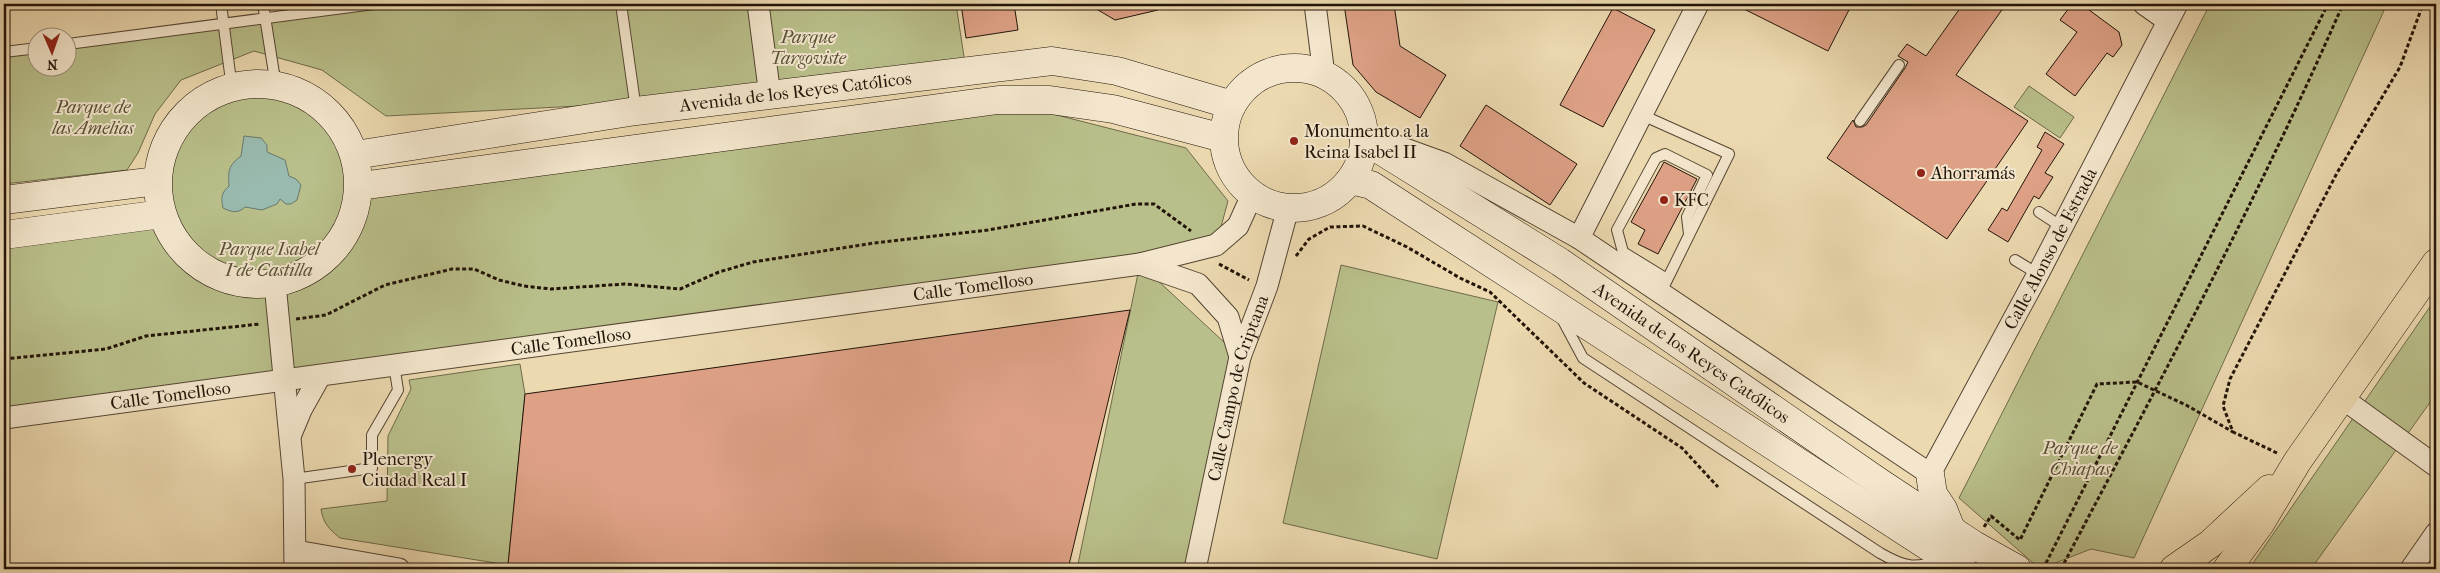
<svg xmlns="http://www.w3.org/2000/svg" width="2440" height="573" font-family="'IM FELL French Canon',serif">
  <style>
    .green { fill: #b9bf8a; stroke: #6e6a49 }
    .water { fill: #99baae; stroke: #69786c }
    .building { fill: #dea186; stroke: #221408 }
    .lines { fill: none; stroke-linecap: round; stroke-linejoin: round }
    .lane-casing { stroke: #544532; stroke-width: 12 }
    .street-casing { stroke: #544532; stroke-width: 23 }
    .secondary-casing { stroke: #221408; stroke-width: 29 }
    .highway-casing { stroke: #221408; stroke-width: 29 }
    .path { stroke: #221408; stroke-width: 3; stroke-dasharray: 4 2.5; stroke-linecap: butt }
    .lane { stroke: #f3e6cc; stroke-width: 10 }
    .street { stroke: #f3e6cc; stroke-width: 21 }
    .secondary { stroke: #f3e6cc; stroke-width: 28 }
    .highway { stroke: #ecd9b0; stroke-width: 28 }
    .poi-dot { fill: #8f2418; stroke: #f3e6cc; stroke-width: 2 }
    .labels { text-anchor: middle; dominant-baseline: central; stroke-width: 4; stroke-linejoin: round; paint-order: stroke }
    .park-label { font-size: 18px; font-style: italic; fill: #575036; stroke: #f3e6cc }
    .street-label { font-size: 18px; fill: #221408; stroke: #f3e6cc }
    .poi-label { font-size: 18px; fill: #221408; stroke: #f3e6cc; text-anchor: start }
  </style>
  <rect width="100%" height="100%" fill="#ecd9b0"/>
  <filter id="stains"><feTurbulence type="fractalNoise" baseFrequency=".004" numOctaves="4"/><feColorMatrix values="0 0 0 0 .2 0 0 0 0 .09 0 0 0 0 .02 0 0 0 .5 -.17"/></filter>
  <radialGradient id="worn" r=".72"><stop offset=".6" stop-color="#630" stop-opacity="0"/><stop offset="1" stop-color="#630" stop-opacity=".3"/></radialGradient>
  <!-- green -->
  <g class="green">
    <polygon points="373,4 956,4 966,70 770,96 386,116 322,70 254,51 181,80 155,114 138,153 127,170 4,184 4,52 37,48 38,68 68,68 68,44"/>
    <polygon points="2210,4 2387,4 2134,558 2091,549 2040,569 1959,498"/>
    <polygon points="276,86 323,107 360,186 998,100 1186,148 1228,201 1216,245 4,414 4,235 162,214 170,147 211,95"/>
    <polygon points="2029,86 2074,117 2060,138 2014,107"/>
    <polygon points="1140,264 1240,357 1193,569 1077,569"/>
    <polygon points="1341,265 1498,302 1437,559 1283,523"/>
    <polygon points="2436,298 2436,394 2311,569 2249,569"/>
    <path d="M 520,364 L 525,394 L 508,565 L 340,538 C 329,529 323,523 321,509 L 387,501 L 388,436 L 411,389 L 409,380 Z"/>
  </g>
  <!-- water -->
  <path class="water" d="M 244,136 L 261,138 L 267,145 L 267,152 L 285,160 L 289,176 L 296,179 L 301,185 L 297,200 L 291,204 L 286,204 L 280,199 L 277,204 L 262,210 L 245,207 C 238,214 231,212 223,208 C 221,198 221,193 229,186 C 228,171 228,166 241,156 Z"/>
  <!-- building -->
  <g class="building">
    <polygon points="961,4 1014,4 1018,30 966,38"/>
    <polygon points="1088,4 1158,4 1158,10 1115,20"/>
    <polygon points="1344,4 1394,4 1400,46 1446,75 1420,118 1376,92 1353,65"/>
    <polygon points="1734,4 1852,4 1828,51"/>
    <polygon points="1963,4 2006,4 1956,75 2028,121 1947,239 1827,158 1853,120 1856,127 1862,127 1866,125 1905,68 1908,62 1898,56 1907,44 1926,56"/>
    <polygon points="2072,4 2081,4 2119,32 2122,45 2113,57 2107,53 2075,96 2046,74 2077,32 2060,20"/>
    <polygon points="1613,8 1655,30 1603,127 1560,105"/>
    <polygon points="1486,105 1577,164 1550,205 1460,146"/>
    <polygon points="2045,132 2064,144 2045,173 2053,177 2039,199 2034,196 2008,242 1988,230 2002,208 2007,211 2042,150 2037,147"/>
    <polygon points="1664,162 1697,179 1658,254 1638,244 1645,230 1631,222"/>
    <polygon points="1130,310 1068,569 532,569 508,565 525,394"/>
  </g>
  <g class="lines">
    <!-- lane casing -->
    <g class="lane-casing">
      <g id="lane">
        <polyline points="221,4 232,89"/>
        <polyline points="263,4 276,86"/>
        <polyline points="621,4 636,110"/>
        <polyline points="68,44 374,4"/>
        <polyline points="4,52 38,48"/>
        <polyline points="1642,115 1729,154 1665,284"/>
        <polyline points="1860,121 1899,65"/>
        <polyline points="2039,212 2062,227"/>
        <polyline points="2015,260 2038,274"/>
        <polyline points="1667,279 1623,252 1617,230 1656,158 1665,154 1707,175 1687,217 1689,234"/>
        <path d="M 1561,317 L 1583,358 L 1880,553 C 1906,568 1913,568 1942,561"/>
        <polyline points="294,479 372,468 372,435 398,390 394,365"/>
      </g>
    </g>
    <!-- street casing -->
    <g class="street-casing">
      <g id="street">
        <polyline points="758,4 770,96"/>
        <polyline points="1315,4 1324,75"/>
        <polyline points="2144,4 2168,21"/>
        <path id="s1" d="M 1376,146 L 1397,146 L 1444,163 L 1579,238 L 1930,474 L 2038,274 L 2177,4"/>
        <polyline points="1579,238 1698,4"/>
        <polyline points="1140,264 1198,284 1228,317 1240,357"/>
        <polyline points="275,284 294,479 295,569"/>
        <polyline points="2342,398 2436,466"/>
        <path id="s2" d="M 4,418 L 1140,264 L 1216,245 L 1238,226 L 1252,195"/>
        <polyline points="291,434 301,410 320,376"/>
        <polyline points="296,551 399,569"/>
        <path id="s3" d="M 1195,569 L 1240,357 L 1267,286 L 1288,208"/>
        <polyline points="2411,569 2436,533"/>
      </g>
    </g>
    <!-- secondary casing -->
    <g class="secondary-casing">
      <g id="secondary">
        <circle cx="1294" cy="138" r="70"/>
        <circle cx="258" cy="184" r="100"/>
        <path id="s4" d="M 1364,140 L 1560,262 L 1879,482 L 1974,545 L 2017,569"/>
        <path id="s5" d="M 355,155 L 636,111 L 1052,61 L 1117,71 L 1232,105"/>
        <polyline points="1350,180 1371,185 1963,569"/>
        <polyline points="360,186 998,100 1050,100 1113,109 1223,138"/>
        <polyline points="4,200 157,181"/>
        <polyline points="4,235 162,214"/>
        <polyline points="1930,474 1933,494 1943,509 1951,529"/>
      </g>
    </g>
    <!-- highway casing -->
    <g class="highway-casing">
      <g id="highway">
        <polyline points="2174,569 2210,544 2269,489"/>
        <polyline points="2227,569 2260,524 2297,462 2436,263"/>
      </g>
    </g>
    <!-- path -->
    <g class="path">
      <polyline points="1296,256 1309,239 1330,227 1363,226 1407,247 1460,278 1490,292 1584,383 1682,448 1718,487"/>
      <polyline points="1219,264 1249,280"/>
      <polyline points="296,319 326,315 385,285 452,269 474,269 499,280 524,286 551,289 625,284 680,289 719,272 753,262 874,243 988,230 1136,204 1154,204 1191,231"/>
      <polyline points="4,359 106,349 146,336 260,324"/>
      <polyline points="2277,453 2233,432 2223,406 2230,379 2337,173 2400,67 2423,4"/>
      <polyline points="1984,527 1991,516 2020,540 2097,384 2137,382 2186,405 2233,432"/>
      <polyline points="2043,569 2328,4"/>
      <path d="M 2061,569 C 2159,383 2259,197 2343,4"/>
    </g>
    <!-- lane -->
    <use href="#lane" class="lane"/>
    <!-- street -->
    <use href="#street" class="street"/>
    <!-- secondary -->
    <use href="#secondary" class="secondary"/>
    <!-- highway -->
    <use href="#highway" class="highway"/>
  </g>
  <!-- markers -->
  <g class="poi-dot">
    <circle cx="1294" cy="141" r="5"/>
    <circle cx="1921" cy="173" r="5"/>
    <circle cx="1664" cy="200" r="5"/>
    <circle cx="352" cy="469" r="5"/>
  </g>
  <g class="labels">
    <!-- park labels -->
    <g class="park-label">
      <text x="808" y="37">Parque<tspan x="808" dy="21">Targoviste</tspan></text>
      <text x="93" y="107">Parque de<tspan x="93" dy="21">las Amelias</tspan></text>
      <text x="269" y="249">Parque Isabel<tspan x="269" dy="21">I de Castilla</tspan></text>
      <text x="2080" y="448">Parque de<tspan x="2080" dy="21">Chiapas</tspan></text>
    </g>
    <!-- street labels -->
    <g class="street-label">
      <text stroke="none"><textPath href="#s5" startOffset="445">Avenida de los Reyes Católicos</textPath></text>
      <text stroke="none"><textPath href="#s1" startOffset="904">Calle Alonso de Estrada</textPath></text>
      <text stroke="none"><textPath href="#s2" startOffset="978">Calle Tomelloso</textPath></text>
      <text stroke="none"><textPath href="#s2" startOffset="572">Calle Tomelloso</textPath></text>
      <text stroke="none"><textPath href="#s4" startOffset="391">Avenida de los Reyes Católicos</textPath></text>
      <text stroke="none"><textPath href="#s3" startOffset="186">Calle Campo de Criptana</textPath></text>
      <text stroke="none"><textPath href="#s2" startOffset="168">Calle Tomelloso</textPath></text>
    </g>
    <!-- poi labels -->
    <g class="poi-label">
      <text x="1304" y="131">Monumento a la<tspan x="1304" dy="21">Reina Isabel II</tspan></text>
      <text x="1931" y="173">Ahorramás</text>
      <text x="1674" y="200">KFC</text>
      <text x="362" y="459">Plenergy<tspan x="362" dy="21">Ciudad Real I</tspan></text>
    </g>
  </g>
  <!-- margin -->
  <rect width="2440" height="573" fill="none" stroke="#ecd9b0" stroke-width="20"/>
  <rect x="5" y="5" width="2430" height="563" fill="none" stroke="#221408" stroke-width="2.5"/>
  <rect x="10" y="10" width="2420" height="553" fill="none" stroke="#221408"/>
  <!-- north arrow -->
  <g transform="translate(52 52) rotate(178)"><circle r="24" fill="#f3e6cc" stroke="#9f927e"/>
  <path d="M0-4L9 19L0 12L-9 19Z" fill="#8f2418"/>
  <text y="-8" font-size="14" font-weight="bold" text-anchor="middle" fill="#221408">N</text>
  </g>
  <rect width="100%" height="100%" filter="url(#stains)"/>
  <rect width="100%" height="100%" fill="url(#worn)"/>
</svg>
